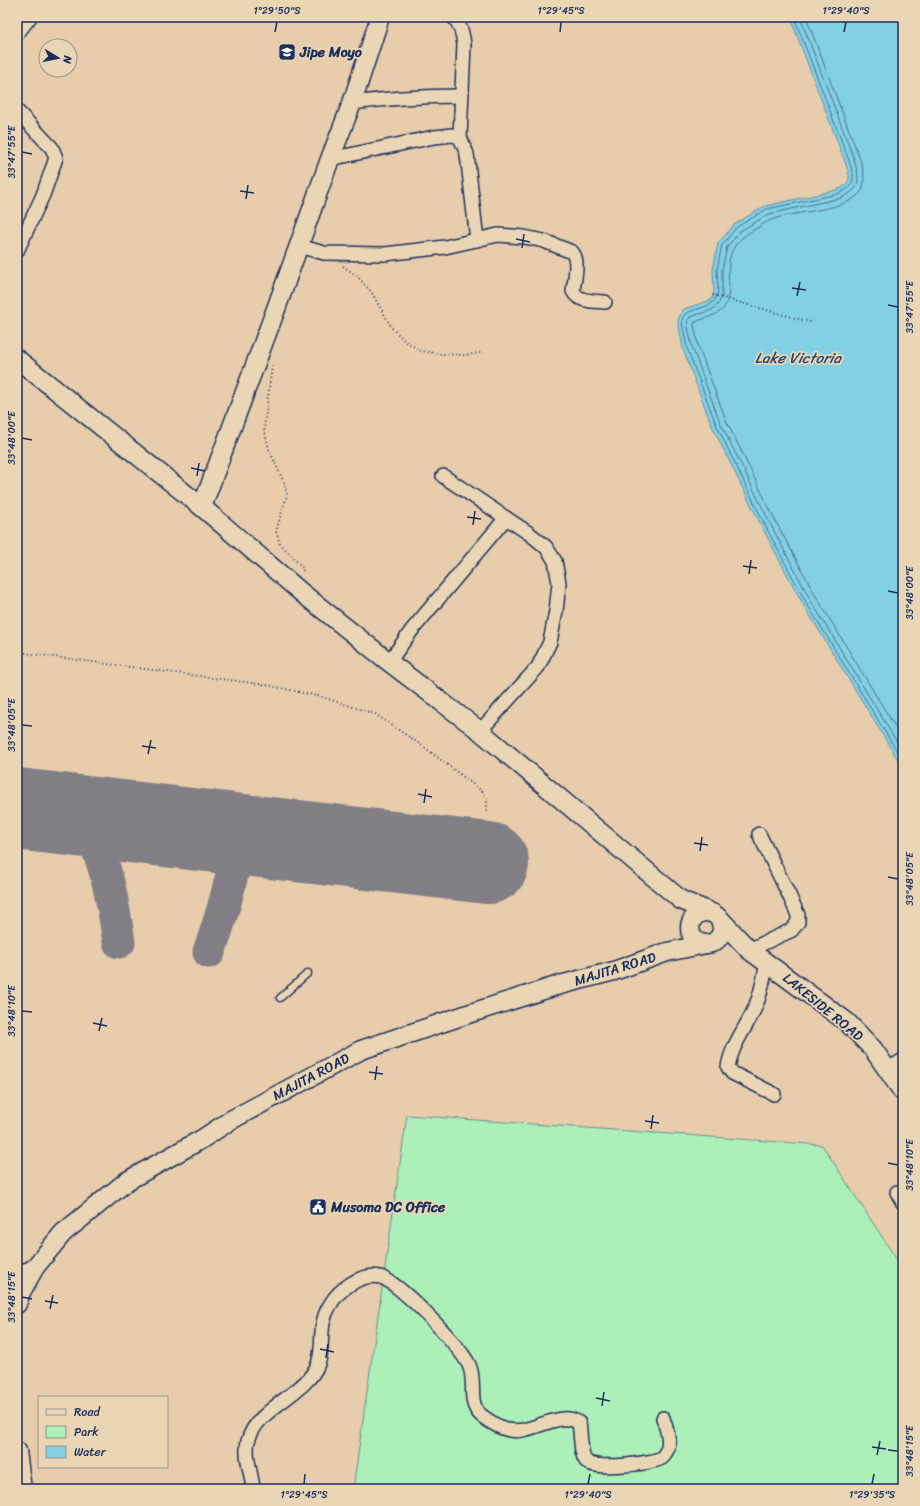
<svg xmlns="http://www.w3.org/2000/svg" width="920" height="1506" font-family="Sriracha,sans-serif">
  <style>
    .green { fill: #acefb8; stroke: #648f8b }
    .water { fill: #84d0e3; stroke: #5a90ae }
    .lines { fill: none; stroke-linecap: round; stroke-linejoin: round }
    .shore { stroke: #456f93; stroke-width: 1 }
    .taxiway { stroke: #817e85; stroke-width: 33 }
    .runway { stroke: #817e85; stroke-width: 82 }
    .lane-casing { stroke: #1b2f5e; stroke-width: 9 }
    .street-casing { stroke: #1b2f5e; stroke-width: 16 }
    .secondary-casing { stroke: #1b2f5e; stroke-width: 21 }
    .path { stroke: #1b2f5e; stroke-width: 2; stroke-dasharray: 1 3; stroke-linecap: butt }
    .lane { stroke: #ead6b4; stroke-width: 6 }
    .street { stroke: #ead6b4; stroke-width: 13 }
    .secondary { stroke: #ead6b4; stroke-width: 18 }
    .ticks { fill: none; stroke: #1b2f5e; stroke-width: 1.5 }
    .labels { text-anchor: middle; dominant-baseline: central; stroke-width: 3.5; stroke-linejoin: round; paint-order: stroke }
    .poi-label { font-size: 14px; font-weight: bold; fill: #1b2f5e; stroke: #ead6b4; text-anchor: start }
    .street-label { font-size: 14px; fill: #1b2f5e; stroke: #ead6b4 }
    .water-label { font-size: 15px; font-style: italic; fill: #2b4772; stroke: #ead6b4 }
    .neatline { fill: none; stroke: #1b2f5e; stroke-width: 1.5 }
    .ticks-label { font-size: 10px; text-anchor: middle; fill: #1b2f5e }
  </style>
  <rect width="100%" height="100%" fill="#e7cdac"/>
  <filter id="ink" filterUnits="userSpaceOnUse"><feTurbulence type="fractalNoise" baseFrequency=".025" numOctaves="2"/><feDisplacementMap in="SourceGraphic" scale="8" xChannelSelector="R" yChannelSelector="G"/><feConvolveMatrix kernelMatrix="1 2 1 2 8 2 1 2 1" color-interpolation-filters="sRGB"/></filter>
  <g filter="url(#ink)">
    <!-- green -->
    <polygon class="green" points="407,1115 822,1145 903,1269 903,1489 353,1489"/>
    <!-- water -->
    <path class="water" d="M 790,17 L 903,17 L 903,768 L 804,606 L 764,531 L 712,426 L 683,349 L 678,321 L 680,315 L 684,309 L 708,301 L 712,299 L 714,291 L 713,270 L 718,243 L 735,224 L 765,206 L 837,190 C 855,182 849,175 844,159 Z"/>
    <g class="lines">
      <!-- shore -->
      <g class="shore">
        <path d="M 794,17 L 848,158 C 854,176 859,185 838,194 L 767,209 L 737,227 L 722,245 L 717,270 L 718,291 L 715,300 L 710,305 L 686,313 L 683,317 L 682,322 L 687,348 L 716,424 L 767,529 L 807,604 L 903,761"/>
        <path d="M 800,17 L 853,156 C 859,177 864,188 841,198 L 769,214 L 740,231 L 727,247 L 722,270 L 722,296 L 719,303 L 712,310 L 690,317 L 687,322 L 692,347 L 720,422 L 772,527 L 811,601 L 903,752"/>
        <path d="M 806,17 L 858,154 C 862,166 867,178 862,190 C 852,211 792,211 771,220 C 766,222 762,225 757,228 C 730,243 727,255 729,286 C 729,294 728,302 723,309 C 715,316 705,318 695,322 L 694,324 L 698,346 L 726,420 L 777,524 L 817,598 L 903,740"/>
      </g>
      <!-- taxiway -->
      <g class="taxiway">
        <path d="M 74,815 C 79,821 86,828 90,834 C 107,862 114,910 119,942"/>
        <path d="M 209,952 C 223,914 233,874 241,834"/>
      </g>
      <!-- runway -->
      <polyline class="runway" points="17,809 488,863"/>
      <!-- lane casing -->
      <g class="lane-casing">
        <polyline id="lane" points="280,998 308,973"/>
      </g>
      <!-- street casing -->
      <g class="street-casing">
        <g id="street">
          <path d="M 453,17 C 461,24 463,35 464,45 L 460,137"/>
          <polyline points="17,34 30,17"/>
          <path d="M 352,103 C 390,98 423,96 461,96"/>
          <polyline points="17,111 52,148 56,158 43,195 17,251"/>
          <polyline points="330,159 434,137 452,135 460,137 467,154 477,240"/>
          <path d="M 299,246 L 324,253 L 385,254 L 445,247 L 498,235 L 524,237 L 544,241 L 572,252 C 580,261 574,280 573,291 C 578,302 594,301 605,302"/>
          <polyline points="443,476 530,534 546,547 555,561 559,583 556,611 550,642 538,667 480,731"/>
          <polyline points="389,662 412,630 506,518"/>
          <polyline points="749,950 792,930 798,922 798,915 789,895 759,834"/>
          <path d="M 767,962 C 764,976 762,991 756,1005 C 748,1026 732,1043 728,1067 L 732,1073 L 774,1094"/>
          <polyline points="888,1069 903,1060"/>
          <polyline points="897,1192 903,1203"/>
          <polyline points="17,1272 35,1267"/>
          <path d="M 253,1489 C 252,1474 244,1456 248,1441 C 257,1407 306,1395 318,1364 C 325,1344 317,1326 330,1305 C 339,1289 361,1273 380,1277 C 398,1281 461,1347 469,1365 C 477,1381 466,1404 482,1416 C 490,1422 500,1428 509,1430 C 532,1435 559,1409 579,1423 C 581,1432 580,1457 587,1462 C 595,1470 654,1464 663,1457 C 664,1455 665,1453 666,1452 C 672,1442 666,1428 663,1418"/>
        </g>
      </g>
      <!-- secondary casing -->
      <g class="secondary-casing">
        <g id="secondary">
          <polyline points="17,359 202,507 302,593 389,662 480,731 681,900 708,911"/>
          <polyline points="202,507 276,309 330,159 352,103 380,17"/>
          <circle cx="706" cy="928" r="16"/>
          <polyline points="720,919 749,950 847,1022 873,1049 903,1092"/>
          <polyline points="17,1304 21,1292 35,1267 63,1233 127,1181 202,1139 231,1120 361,1050 468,1014 556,986 614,971 667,952 706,944"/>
          <polyline points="17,1451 22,1489"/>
        </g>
      </g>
      <!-- path -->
      <g class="path">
        <polyline points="343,266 357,276 372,293 392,328 405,341 421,351 442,354 466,355 487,352"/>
        <polyline points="713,295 813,323"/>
        <polyline points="272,366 264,428 269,449 285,485 287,495 276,531 280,544 303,568 303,573"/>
        <polyline points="17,652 267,685 322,697 375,714 424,747 482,791 487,799 487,812"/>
      </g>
      <!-- lane -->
      <use href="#lane" class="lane"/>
      <!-- street -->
      <use href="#street" class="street"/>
      <!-- secondary -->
      <use href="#secondary" class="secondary"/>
    </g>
  </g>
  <!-- ticks -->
  <path class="ticks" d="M 275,32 L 277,22M 560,32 L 561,22M 844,32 L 846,22M 22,152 L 32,154M 240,191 L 254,193M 246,199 L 248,185M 516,239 L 530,242M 522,248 L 524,234M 792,288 L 806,290M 797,296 L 800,282M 888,305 L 898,307M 22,438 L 32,440M 191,468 L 205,471M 197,476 L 199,463M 467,517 L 481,519M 473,525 L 475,511M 743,566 L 757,568M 749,574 L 751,560M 888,591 L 898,593M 22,725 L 32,726M 142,746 L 156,748M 148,754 L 151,740M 418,794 L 432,797M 424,803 L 426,789M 694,843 L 708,845M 700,851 L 702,837M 888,877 L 898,879M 22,1011 L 32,1012M 93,1023 L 107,1026M 99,1031 L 102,1018M 369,1072 L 383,1074M 375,1080 L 377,1066M 645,1121 L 659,1123M 651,1129 L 653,1115M 888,1163 L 898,1165M 22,1297 L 32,1299M 45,1301 L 58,1303M 50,1309 L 53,1295M 320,1349 L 334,1352M 326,1358 L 328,1344M 596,1398 L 610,1401M 602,1406 L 604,1392M 872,1447 L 886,1449M 888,1450 L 898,1451M 877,1455 L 880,1441M 304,1484 L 305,1474M 588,1484 L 590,1474M 872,1484 L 874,1474"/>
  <!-- icons -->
  <defs>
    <g id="school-square" transform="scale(0.9)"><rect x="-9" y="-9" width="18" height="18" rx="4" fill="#1b2f5e" stroke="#ead6b4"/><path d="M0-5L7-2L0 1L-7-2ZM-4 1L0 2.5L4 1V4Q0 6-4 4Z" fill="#fff"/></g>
    <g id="civic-square" transform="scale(0.9)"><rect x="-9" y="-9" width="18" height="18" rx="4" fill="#1b2f5e" stroke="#ead6b4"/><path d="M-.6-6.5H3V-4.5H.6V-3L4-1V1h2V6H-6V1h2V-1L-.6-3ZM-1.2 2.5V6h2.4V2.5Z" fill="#fff"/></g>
  </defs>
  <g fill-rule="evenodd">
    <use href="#school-square" x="287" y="52"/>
    <use href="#civic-square" x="318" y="1207"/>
  </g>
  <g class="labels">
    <!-- poi labels -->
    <g class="poi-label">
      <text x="300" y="52">Jipe Moyo</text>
      <text x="331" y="1207">Musoma DC Office</text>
    </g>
    <!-- street labels -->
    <g class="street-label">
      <text transform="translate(615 969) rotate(-17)">MAJITA ROAD</text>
      <text transform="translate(823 1007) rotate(39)">LAKESIDE ROAD</text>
      <text transform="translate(311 1077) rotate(-28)">MAJITA ROAD</text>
    </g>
    <!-- water labels -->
    <g class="water-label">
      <text x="798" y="358">Lake Victoria</text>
    </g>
  </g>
  <!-- margin -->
  <rect width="920" height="1506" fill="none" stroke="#ead6b4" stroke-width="44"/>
  <!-- legend -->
  <rect x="38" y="1396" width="130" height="72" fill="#ead6b4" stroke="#979392"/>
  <rect x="46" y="1409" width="20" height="6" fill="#ead6b4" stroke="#979392"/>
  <text x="74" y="1416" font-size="12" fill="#1b2f5e">Road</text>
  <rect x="46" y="1426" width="20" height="12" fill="#acefb8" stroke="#979392"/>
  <text x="74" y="1436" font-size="12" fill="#1b2f5e">Park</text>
  <rect x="46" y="1446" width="20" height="12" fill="#84d0e3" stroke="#979392"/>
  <text x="74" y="1456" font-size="12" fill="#1b2f5e">Water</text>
  <!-- north arrow -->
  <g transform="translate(58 58) rotate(100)"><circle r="19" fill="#ead6b4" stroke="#979392"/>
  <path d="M0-3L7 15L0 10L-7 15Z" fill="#1b2f5e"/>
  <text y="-6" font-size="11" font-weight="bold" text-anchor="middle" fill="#1b2f5e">N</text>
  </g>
  <rect x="22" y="22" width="876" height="1462" class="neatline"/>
  <g class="ticks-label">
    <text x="277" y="14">1°29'50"S</text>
    <text x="561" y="14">1°29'45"S</text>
    <text x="846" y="14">1°29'40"S</text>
    <text transform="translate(11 152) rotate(-90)" y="4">33°47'55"E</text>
    <text transform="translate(909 307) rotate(-90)" y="4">33°47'55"E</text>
    <text transform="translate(11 438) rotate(-90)" y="4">33°48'00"E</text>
    <text transform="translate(909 593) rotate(-90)" y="4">33°48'00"E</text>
    <text transform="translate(11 725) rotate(-90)" y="4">33°48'05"E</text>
    <text transform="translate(909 879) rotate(-90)" y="4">33°48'05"E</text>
    <text transform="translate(11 1011) rotate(-90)" y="4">33°48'10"E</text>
    <text transform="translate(909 1165) rotate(-90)" y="4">33°48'10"E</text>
    <text transform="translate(11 1297) rotate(-90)" y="4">33°48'15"E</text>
    <text transform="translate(909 1451) rotate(-90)" y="4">33°48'15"E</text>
    <text x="304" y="1498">1°29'45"S</text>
    <text x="588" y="1498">1°29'40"S</text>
    <text x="872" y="1498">1°29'35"S</text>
  </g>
</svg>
